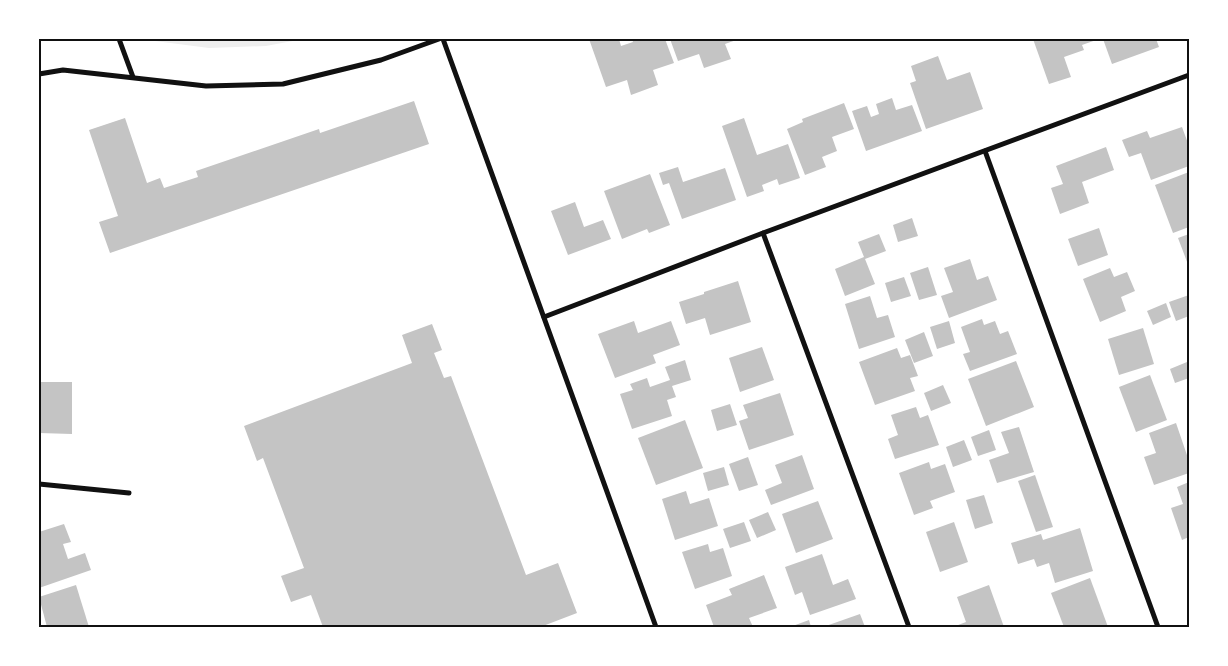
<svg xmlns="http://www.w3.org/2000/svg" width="1228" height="666" font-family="'Exo 2',sans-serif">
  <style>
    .green { fill: #eee }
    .building { fill: #c4c4c4 }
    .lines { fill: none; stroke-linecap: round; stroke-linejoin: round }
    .minor { stroke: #111; stroke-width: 5 }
    .neatline { fill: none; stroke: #111; stroke-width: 2 }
  </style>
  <rect width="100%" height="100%" fill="#fff"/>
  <!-- green -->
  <polygon class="green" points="154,39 303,39 266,46 209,48 155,41"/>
  <!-- building -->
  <g class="building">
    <polygon points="589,39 619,39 621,46 633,42 632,39 665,39 674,63 653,70 658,85 631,95 627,80 606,87"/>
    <polygon points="670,39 739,39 725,44 731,59 704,68 699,54 678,61"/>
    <polygon points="1033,39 1099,39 1082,45 1084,50 1064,57 1071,77 1049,84"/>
    <polygon points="1103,39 1156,39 1159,47 1112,64"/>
    <polygon points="938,56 947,80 970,72 983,109 926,129 910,83 916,81 911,66"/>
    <polygon points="892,98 896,110 912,105 922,131 866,151 852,111 867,106 871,117 879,114 876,104"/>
    <polygon points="414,101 429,144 110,253 99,222 118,216 89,130 125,118 147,183 160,178 164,188 198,177 196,171 319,129 320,133"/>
    <polygon points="844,103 854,129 832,137 837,151 822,157 826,167 805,175 787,129 803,122 802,119"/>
    <polygon points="744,118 757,155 788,144 800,178 779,185 777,179 762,185 764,191 747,197 722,126"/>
    <polygon points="1182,127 1189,146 1189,166 1151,180 1141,153 1129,157 1122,140 1147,131 1150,138"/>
    <polygon points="1106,147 1114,170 1082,182 1089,203 1060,214 1051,188 1063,184 1056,166"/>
    <polygon points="678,167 683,182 725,168 736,200 682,219 669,183 663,185 659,173"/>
    <polygon points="1189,172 1189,227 1173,233 1155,185"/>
    <polygon points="650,174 670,225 649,233 647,229 622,239 604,191"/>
    <polygon points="575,202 584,227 603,220 611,239 568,255 551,211"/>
    <polygon points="912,218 918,236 898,242 893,225"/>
    <polygon points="1099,228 1108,255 1078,266 1068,239"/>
    <polygon points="879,234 886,251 865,259 875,284 845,296 835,269 864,257 858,242"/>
    <polygon points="1189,234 1189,267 1178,238"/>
    <polygon points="970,259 977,280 988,276 997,300 949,318 941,296 953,292 944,268"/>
    <polygon points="928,267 937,295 919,300 910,273"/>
    <polygon points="1110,268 1114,277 1127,272 1135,291 1121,297 1126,311 1100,322 1083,279"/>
    <polygon points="904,277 911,296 891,302 885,283"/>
    <polygon points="738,281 751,322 710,335 705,318 686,324 679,302 704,294 704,292"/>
    <polygon points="1189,295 1189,316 1176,321 1169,302"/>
    <polygon points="870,296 877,318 888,315 895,337 859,349 845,304"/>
    <polygon points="1166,303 1171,317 1153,325 1147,311"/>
    <polygon points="982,319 984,325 995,321 1000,334 1008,331 1017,354 970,371 963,354 970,352 961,327"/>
    <polygon points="634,321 638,333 671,321 680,345 653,355 656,363 615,378 598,334"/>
    <polygon points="949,321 955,343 937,349 930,327"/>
    <polygon points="432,324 442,350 434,353 444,378 451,376 526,575 558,563 577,613 543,626 544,627 323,627 311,595 291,602 281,576 304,568 263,458 257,461 244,426 412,363 402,335"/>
    <polygon points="1143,328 1154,364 1119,375 1108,339"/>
    <polygon points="924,332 933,356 914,363 905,340"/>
    <polygon points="762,347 774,380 740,392 729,358"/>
    <polygon points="897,348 901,358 910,355 918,376 910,378 915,391 875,405 859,362"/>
    <polygon points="685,360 691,380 672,386 676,397 667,400 672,416 632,429 620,394 633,390 630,384 647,378 650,387 670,380 665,367"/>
    <polygon points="1016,361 1034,407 986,426 968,379"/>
    <polygon points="1187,362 1189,369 1189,378 1175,383 1170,369"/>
    <polygon points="1150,375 1167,420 1136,432 1119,387"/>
    <polygon points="39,382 72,382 72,434 39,433"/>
    <polygon points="943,385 951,403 931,411 924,393"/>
    <polygon points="780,393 794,435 749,450 739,421 748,418 743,405"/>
    <polygon points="730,404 737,425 717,431 711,410"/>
    <polygon points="916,407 920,418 928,415 939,445 895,459 888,439 898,435 891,415"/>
    <polygon points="685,420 703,468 656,485 638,438"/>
    <polygon points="1176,423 1189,461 1189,473 1154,485 1144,457 1156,453 1149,433"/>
    <polygon points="1019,427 1034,472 997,483 989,460 1009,453 1001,432"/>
    <polygon points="989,430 996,450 978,456 971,437"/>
    <polygon points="964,440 972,460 953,467 946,447"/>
    <polygon points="802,455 814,489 771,505 765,490 782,483 775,465"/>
    <polygon points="748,457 758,485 739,491 729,464"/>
    <polygon points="929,462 931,469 945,464 955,492 930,501 933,508 914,515 899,473"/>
    <polygon points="724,467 729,485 708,491 703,473"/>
    <polygon points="1035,475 1053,527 1036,532 1018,481"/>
    <polygon points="1189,482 1189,537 1182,540 1171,508 1183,504 1177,487"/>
    <polygon points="686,491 690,504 709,498 718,526 675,540 662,499"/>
    <polygon points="984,495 993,523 975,529 966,500"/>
    <polygon points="818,501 833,539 796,553 782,514"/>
    <polygon points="768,512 776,530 757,538 749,520"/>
    <polygon points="744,522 751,541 730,548 723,529"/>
    <polygon points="954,522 968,562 940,572 926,532"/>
    <polygon points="64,524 71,542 63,544 68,559 85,553 91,570 39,588 39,532"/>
    <polygon points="1080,528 1093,571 1055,583 1049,563 1037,567 1034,559 1018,564 1011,543 1041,534 1043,540"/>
    <polygon points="708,544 710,552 723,548 732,576 695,589 682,552"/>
    <polygon points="822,554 833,585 848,579 856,599 810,615 802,592 795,595 785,567"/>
    <polygon points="764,575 777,608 749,618 753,627 714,627 706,605 732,595 729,589"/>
    <polygon points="1090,578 1108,627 1064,627 1051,593"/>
    <polygon points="76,585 89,627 47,627 39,597"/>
    <polygon points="989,585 1004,627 953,627 966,622 957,597"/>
    <polygon points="860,614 865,627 823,627"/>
    <polygon points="809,620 811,627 790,627"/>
  </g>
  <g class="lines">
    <!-- minor -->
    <g class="minor">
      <polyline points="119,39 133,77"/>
      <polyline points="443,39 656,627"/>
      <polyline points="39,74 63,70 206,86 283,84 381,60 439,39"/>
      <polyline points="985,151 1158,627"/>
      <polyline points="763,233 909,627"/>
      <polyline points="544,317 763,233 1189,75"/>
      <polyline points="39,484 129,493"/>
    </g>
  </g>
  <!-- border -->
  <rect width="1228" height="666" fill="none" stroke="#ffffff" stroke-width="80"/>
  <rect x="40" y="40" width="1148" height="586" class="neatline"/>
</svg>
